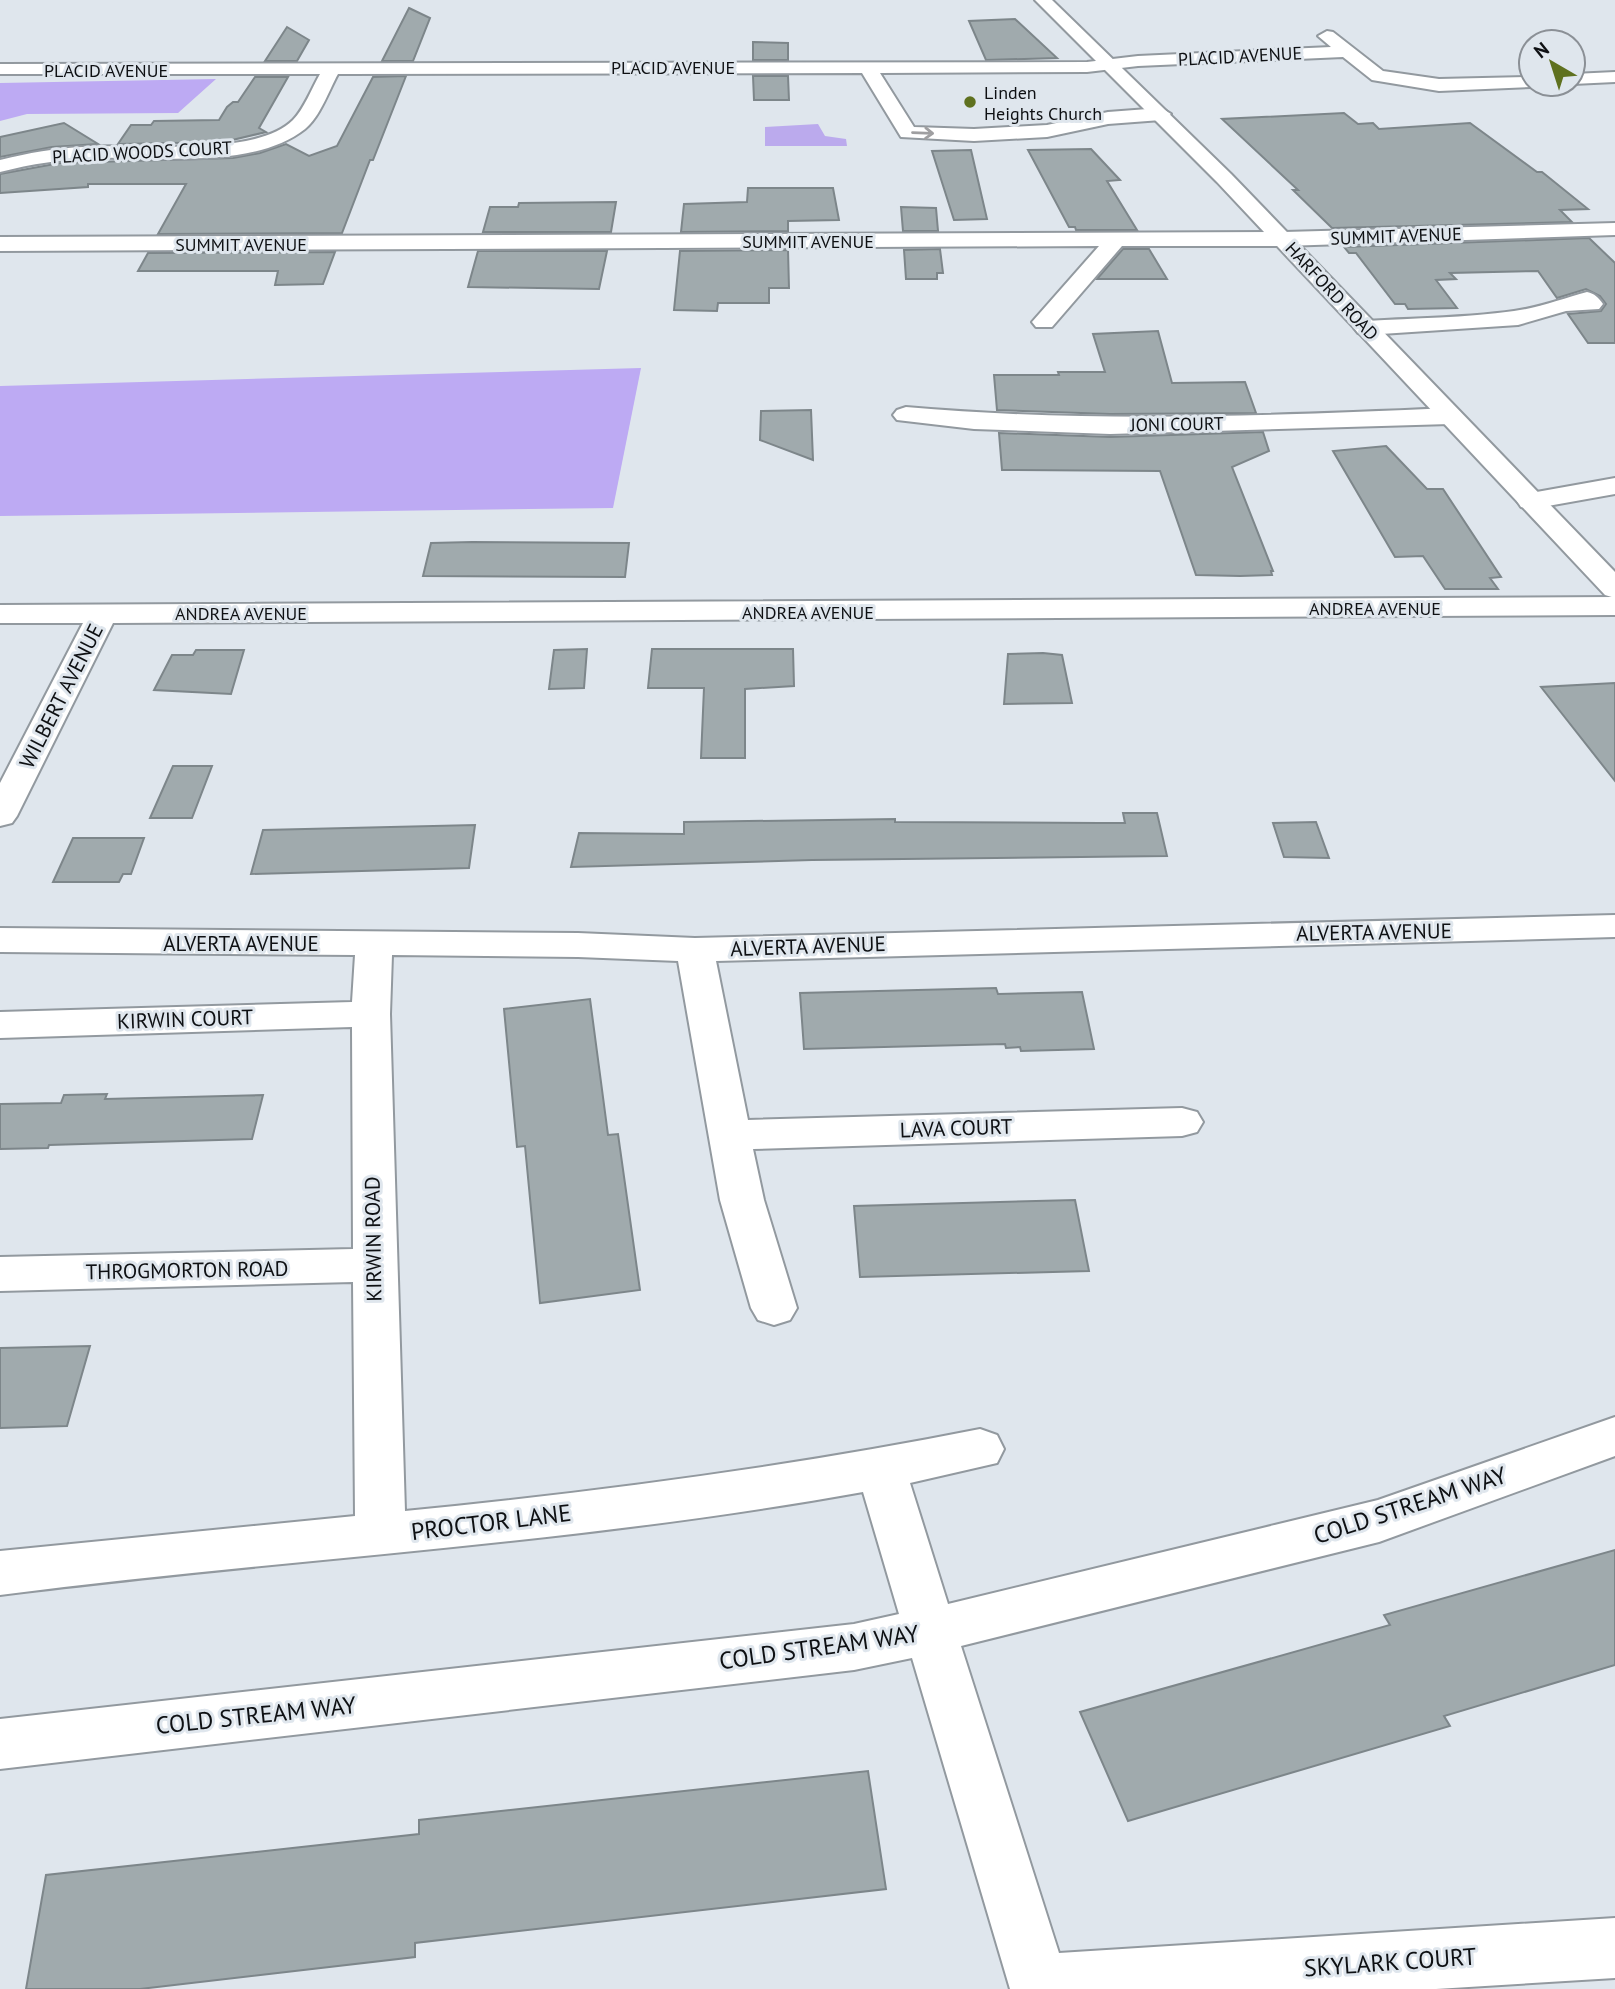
<svg xmlns="http://www.w3.org/2000/svg" width="1615" height="1989" font-family="'PT Sans',sans-serif">
  <style>
    .green { fill: #bbaaed }
    .forest { fill: #bdaaf3 }
    .building { fill: #a0aaad; stroke: #7d868a; stroke-width: 2 }
    .lines { fill: none; stroke-linecap: round; stroke-linejoin: round }
    .minor-casing { stroke: #92999f; stroke-width: 4 }
    .major-casing { stroke: #92999f; stroke-width: 4 }
    .minor { fill: #fff; fill-rule: evenodd }
    .major { fill: #fff; fill-rule: evenodd }
    .oneway { stroke: #9f9fa1 }
    .poi-dot { fill: #5f711f; stroke: #dfe6ed; stroke-width: 2.5 }
    .labels { text-anchor: middle; dominant-baseline: central; stroke-width: 6; stroke-linejoin: round; paint-order: stroke }
    .far-street-label { font-size: 18px; fill: #0e1013; stroke: #dfe6ed }
    .far-poi-label { font-size: 18px; fill: #0e1013; stroke: #dfe6ed; text-anchor: start }
    .street-label { font-size: 21px; fill: #0e1013; stroke: #dfe6ed }
    .near-street-label { font-size: 24px; fill: #0e1013; stroke: #dfe6ed }
  </style>
  <rect width="100%" height="100%" fill="#dfe6ed"/>
  <!-- green -->
  <polygon class="green" points="818,124 825,136 846,139 847,146 765,146 765,127"/>
  <!-- forest -->
  <g class="forest">
    <polygon points="216,79 178,113 27,114 0,121 0,83"/>
    <polygon points="641,368 613,508 0,516 0,386"/>
  </g>
  <!-- building -->
  <g class="building">
    <polygon points="409,8 430,18 413,61 382,61"/>
    <polygon points="1015,19 1057,58 986,60 969,21"/>
    <polygon points="287,27 309,40 297,61 265,61"/>
    <polygon points="753,42 788,43 788,60 753,60"/>
    <polygon points="406,76 373,160 370,160 342,233 158,234 186,184 88,184 88,187 0,193 0,174 60,163 233,158 260,153 286,144 309,156 337,146 373,77"/>
    <polygon points="753,76 788,76 789,100 754,100"/>
    <polygon points="255,77 288,77 259,128 266,132 224,142 118,144 131,125 151,125 154,121 219,120 227,107 233,102 238,102"/>
    <polygon points="1344,113 1358,124 1373,123 1379,129 1470,123 1537,172 1542,172 1588,209 1560,210 1572,222 1332,228 1293,190 1298,190 1222,119"/>
    <polygon points="64,123 98,144 52,147 0,157 0,137"/>
    <polygon points="1091,149 1120,180 1107,181 1137,230 1076,230 1075,227 1069,227 1028,150"/>
    <polygon points="971,150 987,219 954,220 932,151"/>
    <polygon points="748,188 833,188 839,220 788,221 788,231 681,232 684,204 747,202"/>
    <polygon points="616,202 611,232 483,232 490,207 518,207 519,203"/>
    <polygon points="901,207 936,208 938,231 903,231"/>
    <polygon points="1589,238 1615,263 1615,343 1588,343 1568,314 1601,311 1606,304 1600,296 1586,289 1557,298 1538,271 1450,273 1456,279 1436,280 1457,308 1408,309 1405,304 1395,304 1356,253 1349,253 1344,247"/>
    <polygon points="940,249 943,273 937,273 937,279 906,279 904,250"/>
    <polygon points="1123,249 1149,249 1167,279 1097,279"/>
    <polygon points="788,250 789,288 769,288 769,303 718,303 717,311 674,310 680,251"/>
    <polygon points="478,251 607,251 599,289 468,287"/>
    <polygon points="335,252 323,284 275,285 278,271 138,271 148,253"/>
    <polygon points="1158,331 1172,383 1245,382 1256,413 1110,414 997,410 994,375 1059,375 1058,372 1105,372 1093,334"/>
    <polygon points="811,410 813,460 760,440 761,411"/>
    <polygon points="1263,432 1269,451 1232,467 1273,571 1271,571 1272,575 1240,576 1196,575 1160,471 1002,470 999,433 1110,437"/>
    <polygon points="1386,446 1427,489 1443,489 1501,577 1490,578 1498,589 1445,589 1423,556 1395,557 1333,451"/>
    <polygon points="431,543 472,542 629,543 625,577 423,576"/>
    <polygon points="587,649 584,688 549,689 554,650"/>
    <polygon points="652,649 793,649 794,686 745,689 745,758 701,758 704,688 648,688"/>
    <polygon points="196,650 244,650 231,694 154,690 172,655 193,655"/>
    <polygon points="1043,653 1062,655 1072,703 1004,704 1008,654"/>
    <polygon points="1615,683 1615,781 1541,687"/>
    <polygon points="173,766 212,766 192,818 150,818"/>
    <polygon points="1123,813 1157,813 1167,856 812,860 571,867 579,833 684,834 684,822 895,819 895,822 1099,823 1125,823"/>
    <polygon points="1316,822 1329,858 1284,857 1273,823"/>
    <polygon points="475,825 469,868 251,874 263,830"/>
    <polygon points="73,838 144,838 131,874 123,874 119,882 53,882"/>
    <polygon points="996,988 998,994 1082,992 1094,1049 1021,1051 1020,1047 1006,1048 1005,1044 804,1049 800,993"/>
    <polygon points="590,999 608,1135 618,1134 640,1290 540,1303 525,1146 517,1147 504,1009"/>
    <polygon points="107,1094 105,1099 263,1095 252,1139 49,1145 48,1148 0,1149 0,1104 61,1103 64,1095"/>
    <polygon points="1075,1200 1089,1271 860,1277 854,1206"/>
    <polygon points="90,1346 67,1426 0,1428 0,1348"/>
    <polygon points="1615,1550 1615,1665 1444,1716 1450,1726 1128,1821 1080,1712 1390,1625 1384,1615"/>
    <polygon points="868,1771 886,1889 415,1943 415,1957 140,1989 26,1989 46,1875 419,1834 419,1820"/>
  </g>
  <g class="lines">
    <!-- minor casing -->
    <g class="minor-casing">
      <g id="minor">
        <path d="M 1327,31 L 1333,32 L 1383,71 L 1439,79 L 1531,77 L 1531,84 L 1539,84 L 1531,87 L 1439,91 L 1378,81 L 1372,80 L 1343,57 L 1138,66 L 1087,72 L 880,73 L 914,127 L 974,129 L 1047,125 L 1108,112 L 1161,108 L 1171,114 L 1161,120 L 1108,124 L 1047,137 L 974,141 L 901,137 L 862,73 L 338,74 C 329,90 320,117 305,129 C 253,170 158,156 96,158 C 63,159 31,164 0,172 L 0,160 C 28,153 56,148 84,147 C 137,143 255,158 293,120 C 304,109 312,88 320,74 L 0,74 L 0,64 L 1087,62 L 1138,56 L 1331,47 L 1318,36 Z"/>
        <polygon points="1615,72 1615,82 1573,84 1571,84 1573,74"/>
        <polygon points="1615,223 1615,235 1284,246 1122,246 1052,327 1036,327 1032,322 1099,246 0,251 0,237 1284,232"/>
        <path d="M 1587,292 C 1595,294 1598,297 1603,304 L 1599,309 L 1566,311 L 1518,325 L 1366,335 L 1358,333 L 1354,328 L 1358,323 L 1366,321 C 1415,318 1465,318 1514,311 C 1538,308 1565,298 1587,292 Z"/>
        <path d="M 906,407 C 1088,423 1268,416 1450,408 L 1459,411 L 1463,416 L 1459,421 L 1450,424 L 1110,434 L 974,429 L 897,420 L 893,415 L 897,410 Z"/>
        <polygon points="1615,478 1615,494 1531,509 1521,507 1517,501 1521,495 1531,493"/>
        <polygon points="1615,597 1615,615 113,623 17,816 12,823 0,826 0,783 83,623 0,623 0,605"/>
        <path d="M 1615,915 L 1615,937 L 716,961 L 748,1120 L 1182,1108 L 1197,1112 L 1203,1122 L 1197,1132 L 1182,1136 L 753,1149 L 764,1200 L 797,1308 L 790,1320 L 774,1325 L 758,1320 L 751,1308 L 720,1200 L 678,961 L 578,957 L 392,955 L 390,1014 L 405,1511 C 598,1492 789,1467 980,1429 L 997,1435 L 1004,1449 L 997,1463 L 910,1483 L 948,1604 L 1378,1500 L 1615,1417 L 1615,1456 L 1379,1542 L 961,1646 L 1059,1953 L 1615,1918 L 1615,1978 L 1436,1989 L 1010,1989 L 912,1658 L 854,1670 L 0,1769 L 0,1719 L 854,1624 L 899,1614 L 863,1492 C 577,1544 288,1558 0,1595 L 0,1551 L 355,1516 L 353,1282 L 0,1291 L 0,1257 L 353,1249 L 352,1027 L 0,1038 L 0,1012 L 352,1002 L 355,955 L 0,952 L 0,928 L 578,933 L 695,938 Z"/>
      </g>
    </g>
    <!-- major casing -->
    <g class="major-casing">
      <polygon id="major" points="1035,0 1052,0 1231,174 1615,572 1615,598 1605,595 1217,182"/>
    </g>
    <!-- minor -->
    <use href="#minor" class="minor"/>
    <!-- major -->
    <use href="#major" class="major"/>
  </g>
  <!-- one-way arrows -->
  <defs><path id="oneway-shaft" d="M-6 0H5M1.5-3L5.5 0L1.5 3" fill="none" stroke-width="1.6" stroke-linecap="round" stroke-linejoin="round" transform="scale(1.75)"/></defs>
  <use class="oneway" href="#oneway-shaft" transform="translate(923 133) rotate(2)"/>
  <!-- markers -->
  <circle class="poi-dot" cx="970" cy="102" r="7"/>
  <g class="labels">
    <!-- far-street labels -->
    <g class="far-street-label">
      <text transform="translate(1240 56) rotate(-3)">PLACID AVENUE</text>
      <text x="673" y="67">PLACID AVENUE</text>
      <text x="106" y="70">PLACID AVENUE</text>
      <text transform="translate(142 152) rotate(-3)">PLACID WOODS COURT</text>
      <text transform="translate(1396 236) rotate(-2)">SUMMIT AVENUE</text>
      <text x="808" y="241">SUMMIT AVENUE</text>
      <text x="241" y="244">SUMMIT AVENUE</text>
      <text transform="translate(1332 291) rotate(47)">HARFORD ROAD</text>
      <text transform="translate(1177 424) rotate(-1)">JONI COURT</text>
      <text x="1375" y="608">ANDREA AVENUE</text>
      <text x="808" y="612">ANDREA AVENUE</text>
      <text x="241" y="613">ANDREA AVENUE</text>
    </g>
    <!-- far-poi labels -->
    <g class="far-poi-label">
      <text x="984" y="92">Linden<tspan x="984" dy="21">Heights Church</tspan></text>
    </g>
    <!-- street labels -->
    <g class="street-label">
      <text transform="translate(61 696) rotate(-63)">WILBERT AVENUE</text>
      <text transform="translate(1374 932) rotate(-1)">ALVERTA AVENUE</text>
      <text x="241" y="943">ALVERTA AVENUE</text>
      <text transform="translate(808 946) rotate(-2)">ALVERTA AVENUE</text>
      <text transform="translate(185 1019) rotate(-2)">KIRWIN COURT</text>
      <text transform="translate(956 1128) rotate(-2)">LAVA COURT</text>
      <text transform="translate(373 1239) rotate(-91)">KIRWIN ROAD</text>
      <text transform="translate(187 1270) rotate(-1)">THROGMORTON ROAD</text>
    </g>
    <!-- near-street labels -->
    <g class="near-street-label">
      <text transform="translate(1410 1505) rotate(-18)">COLD STREAM WAY</text>
      <text transform="translate(491 1522) rotate(-7)">PROCTOR LANE</text>
      <text transform="translate(819 1647) rotate(-8)">COLD STREAM WAY</text>
      <text transform="translate(256 1715) rotate(-6)">COLD STREAM WAY</text>
      <text transform="translate(1390 1962) rotate(-4)">SKYLARK COURT</text>
    </g>
  </g>
  <!-- north arrow -->
  <g transform="translate(1552 63) rotate(321)"><circle r="33" fill="#dfe6ed" stroke="#8b9096" stroke-width="2"/>
  <path d="M0-5L12 26L0 18L-12 26Z" fill="#5f711f"/>
  <text y="-10" font-size="19" font-weight="bold" text-anchor="middle" fill="#0e1013">N</text>
  </g>
</svg>
